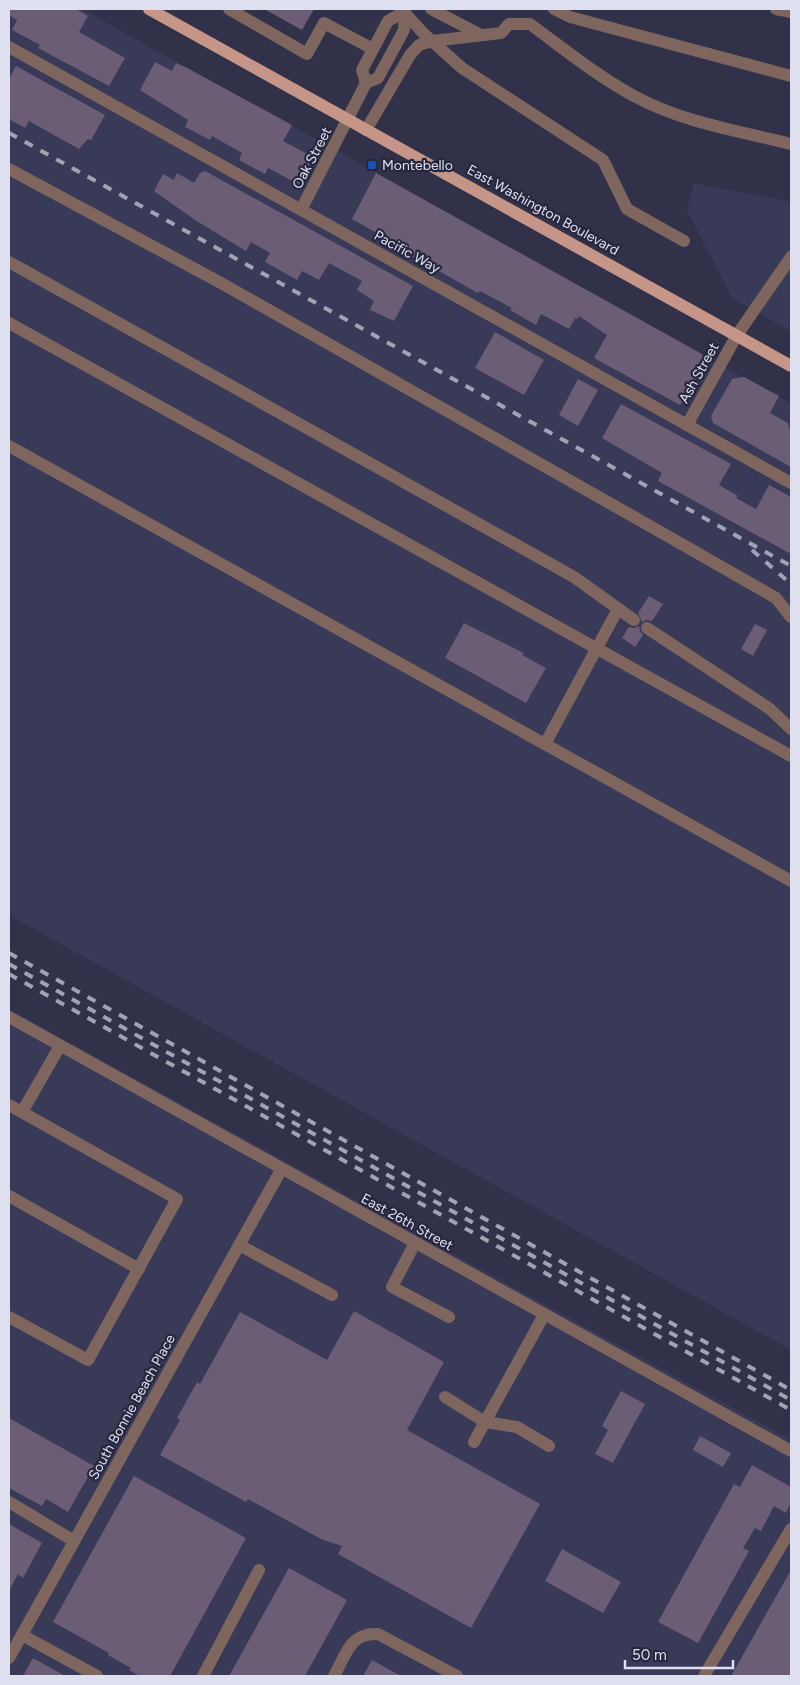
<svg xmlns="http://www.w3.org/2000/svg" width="800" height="1685" font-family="Figtree,sans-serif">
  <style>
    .built { fill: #393a58 }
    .building { fill: #6b5d76 }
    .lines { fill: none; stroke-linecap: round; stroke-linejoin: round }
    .minor { stroke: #7e665f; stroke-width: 12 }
    .major { stroke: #c59687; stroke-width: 12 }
    .rail { stroke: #a1a3b5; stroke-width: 4; stroke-dasharray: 9 9; stroke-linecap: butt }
    .transit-dot { fill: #1a4fb4; stroke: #27283f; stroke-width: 2 }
    .labels { text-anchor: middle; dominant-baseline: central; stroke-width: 4.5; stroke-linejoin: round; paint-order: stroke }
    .street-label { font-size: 14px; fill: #dee0ef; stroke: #27283f }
    .poi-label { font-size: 14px; fill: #dee0ef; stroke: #27283f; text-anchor: start }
  </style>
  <rect width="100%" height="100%" fill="#31324a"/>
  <!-- built -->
  <g class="built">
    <polygon points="9,9 82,9 791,404 791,1350 9,915"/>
    <polygon points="694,183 791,202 791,331 733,299 687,210"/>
    <polygon points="9,1009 791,1440 791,1676 9,1676"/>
  </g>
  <!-- building -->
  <g class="building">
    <polygon points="9,9 76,9 88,16 79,32 125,58 109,86 38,48 40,45 12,30 17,20 9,15"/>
    <polygon points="264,9 314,9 302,30"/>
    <polygon points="155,62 172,71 176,63 189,69 292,125 283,141 313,157 298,184 268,168 265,174 239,160 242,153 212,136 210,140 185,127 188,120 140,90"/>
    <polygon points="16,66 105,115 91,140 88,139 79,149 29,121 25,128 9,119 9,79"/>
    <polygon points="205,171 413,286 394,321 370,310 374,301 357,290 362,281 329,263 319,280 302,271 297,280 265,262 270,253 251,242 246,251 195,220 154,191 163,174 174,180 177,173 194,183 200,173"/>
    <polygon points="376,173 702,354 704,362 680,405 594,358 607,335 579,316 577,319 575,318 569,329 541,314 536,325 510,310 512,308 480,291 478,293 382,239 384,237 352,219"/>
    <polygon points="495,332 544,360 524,395 475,368"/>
    <polygon points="744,377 779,396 770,413 788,423 791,433 791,467 713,423 711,416 732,379"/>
    <polygon points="578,379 598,390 578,426 559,415"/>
    <polygon points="621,404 731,464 719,485 738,496 736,498 756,509 769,485 791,497 791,554 658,481 662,473 602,438"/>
    <polygon points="649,596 663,604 652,621 647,620 642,622 638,613"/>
    <polygon points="464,623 524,653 522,655 546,668 526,703 445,658"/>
    <polygon points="755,624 767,630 753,656 741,649"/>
    <polygon points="639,626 640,631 643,635 635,647 622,638 629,627 634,628"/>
    <polygon points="354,1311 444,1362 407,1430 540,1504 471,1628 338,1554 342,1546 321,1539 248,1499 246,1502 160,1455 180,1420 177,1418 197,1382 200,1384 240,1312 327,1360"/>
    <polygon points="621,1391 645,1404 613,1463 595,1454 608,1430 602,1426"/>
    <polygon points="9,1418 94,1466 68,1512 46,1499 42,1506 9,1488"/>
    <polygon points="700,1436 731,1453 723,1467 693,1450"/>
    <polygon points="752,1465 791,1487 791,1502 786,1513 774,1506 761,1531 755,1528 743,1548 749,1551 698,1643 658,1622 734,1484 740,1487"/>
    <polygon points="134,1476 246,1538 170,1676 140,1676 129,1670 131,1668 108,1655 109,1653 53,1622"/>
    <polygon points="9,1524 42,1543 23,1578 18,1574 9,1591"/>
    <polygon points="562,1549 621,1582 603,1613 545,1581"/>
    <polygon points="289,1568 347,1600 305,1676 229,1676"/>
    <polygon points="791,1570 791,1676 731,1676"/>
    <polygon points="33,1658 65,1676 23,1676"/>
    <polygon points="372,1660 401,1676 363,1676"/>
  </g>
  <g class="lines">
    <!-- minor -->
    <g class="minor">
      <polyline points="229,9 307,54 324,23 373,49"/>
      <polyline points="431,9 481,35"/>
      <polyline points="554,9 570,17 791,76"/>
      <polyline points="776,9 791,12"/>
      <polyline points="404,12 424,34 462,68 603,160 627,209 684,241"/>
      <polyline points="9,47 791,483"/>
      <polyline points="366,83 362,70 388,21 404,12"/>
      <path d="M 366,130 L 410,55 L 419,45 L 432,41 L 501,33 L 509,24 L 530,24 C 564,49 597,76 634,96 C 681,122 739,131 791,144"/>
      <polyline points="9,169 221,283 657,530 776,598 791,617"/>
      <polyline points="301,210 366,83 378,78 404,30 405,9"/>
      <polyline points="9,262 574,577 634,620"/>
      <polyline points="9,323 791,756"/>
      <polyline points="687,425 737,335 791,257"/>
      <polyline points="9,446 791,881"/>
      <polyline points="647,628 770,709 791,729"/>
      <polyline points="545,744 618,609"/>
      <polyline points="9,1017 791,1451"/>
      <polyline points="9,1105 177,1199 88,1360 9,1317"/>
      <polyline points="22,1112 60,1046"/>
      <polyline points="9,1196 139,1269"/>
      <polyline points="415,1243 392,1287 449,1317"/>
      <polyline points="239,1245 332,1295"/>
      <polyline points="445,1397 485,1422 517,1427 549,1446"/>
      <polyline points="474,1442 544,1315"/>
      <polyline points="9,1502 74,1541"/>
      <polyline points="22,1635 97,1676"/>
      <polyline points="9,1658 281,1170"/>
      <polyline points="203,1676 259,1570"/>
      <path d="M 334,1676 C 346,1655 350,1632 378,1634 L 457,1676"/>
      <polyline points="704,1676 791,1529"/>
    </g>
    <!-- major -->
    <polyline class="major" points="149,9 791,366"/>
    <!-- rail -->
    <g class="rail">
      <polyline points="9,133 791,566"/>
      <polyline points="752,550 791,584"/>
      <polyline points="9,953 791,1390"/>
      <polyline points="9,964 791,1400"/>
      <polyline points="9,974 791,1410"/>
    </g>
  </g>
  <!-- markers -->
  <rect class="transit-dot" x="367" y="160" width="10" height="10" rx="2.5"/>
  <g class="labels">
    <!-- street labels -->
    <g class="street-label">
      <text transform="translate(312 158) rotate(-62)">Oak Street</text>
      <text transform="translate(543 210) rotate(29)">East Washington Boulevard</text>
      <text transform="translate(407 252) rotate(29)">Pacific Way</text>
      <text transform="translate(699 373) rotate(-61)">Ash Street</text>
      <text transform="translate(407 1222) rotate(29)">East 26th Street</text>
      <text transform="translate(132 1407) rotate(-61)">South Bonnie Beach Place</text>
    </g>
    <!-- poi labels -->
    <g class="poi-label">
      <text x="382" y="165">Montebello</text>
    </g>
  </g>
  <!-- border -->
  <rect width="800" height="1685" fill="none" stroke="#dee0ef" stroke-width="20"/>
  <!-- scale -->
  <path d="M625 1660v8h108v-8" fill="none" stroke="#dee0ef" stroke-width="2.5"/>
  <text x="632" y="1660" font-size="15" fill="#dee0ef" stroke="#27283f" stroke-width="4" paint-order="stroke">50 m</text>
</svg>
